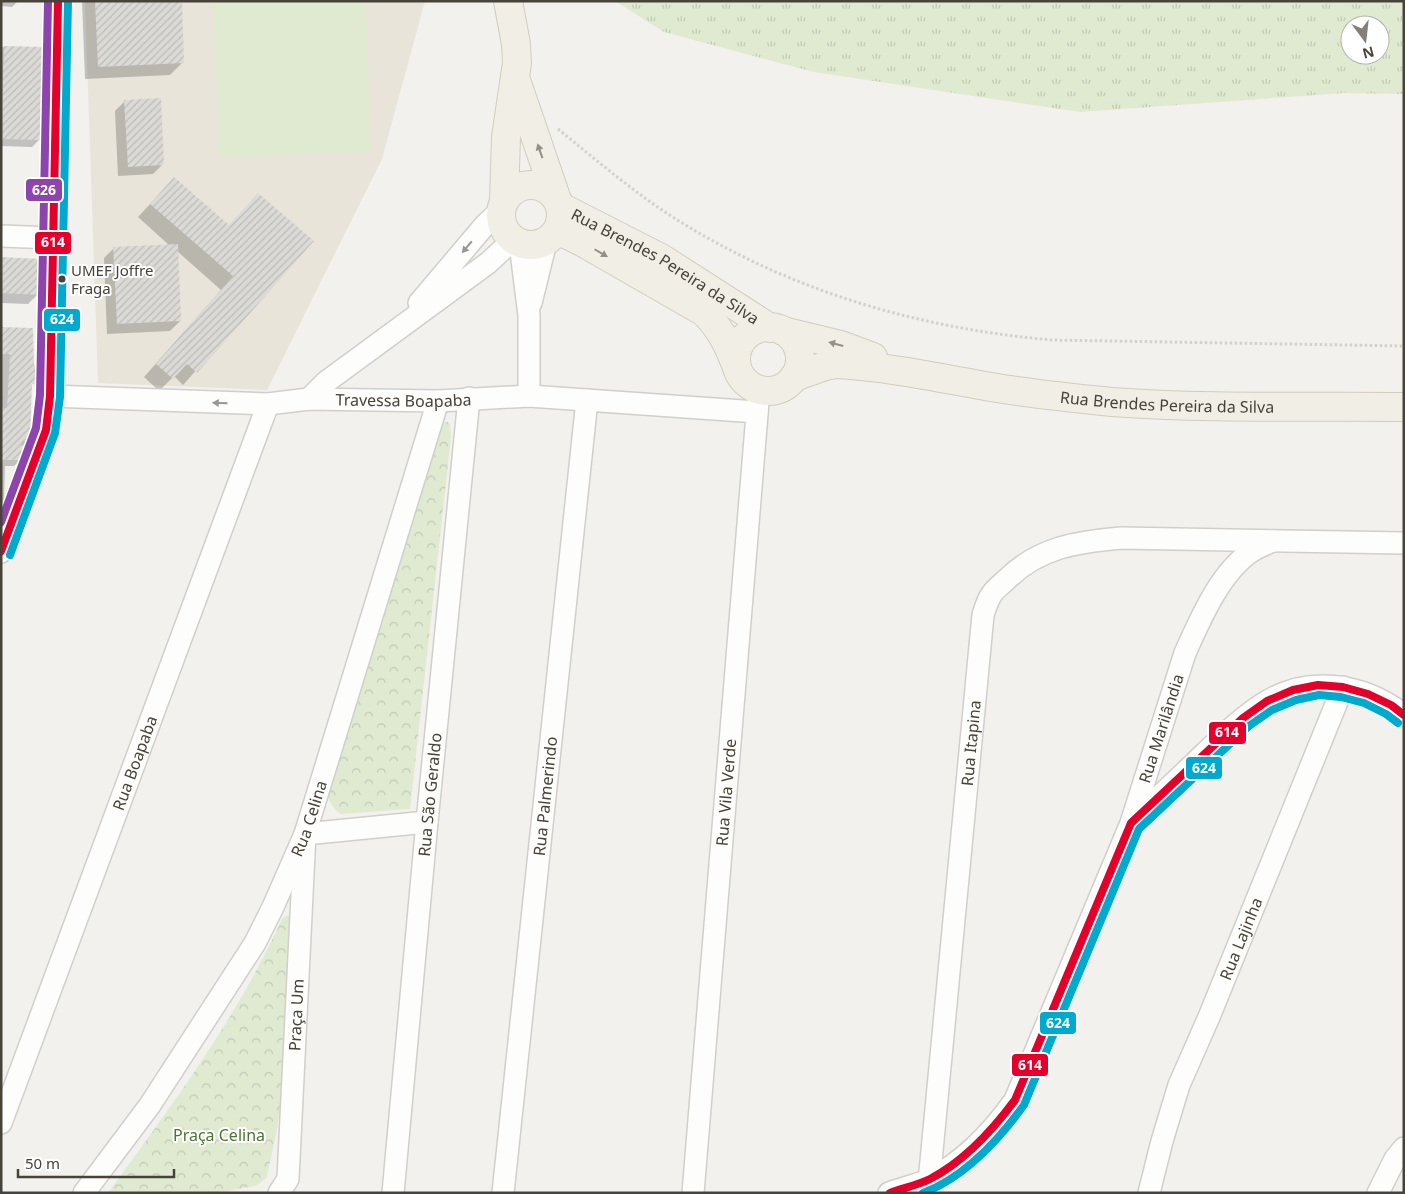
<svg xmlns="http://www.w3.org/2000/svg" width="1405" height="1194" font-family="'Noto Sans',sans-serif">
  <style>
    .education { fill: #e8e4da }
    .grass { fill: url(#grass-tufts); fill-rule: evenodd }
    .park { fill: url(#park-crowns) }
    .pitch { fill: #dfead1 }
    .shadow { fill: #0003 }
    .building { fill: url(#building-hatch) }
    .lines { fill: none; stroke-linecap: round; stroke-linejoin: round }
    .minor-casing { stroke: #d0cfcb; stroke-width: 24 }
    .major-casing { stroke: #d2ccbd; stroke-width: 30 }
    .path { stroke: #d2d1cc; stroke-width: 3; stroke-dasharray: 2.5 2.5; stroke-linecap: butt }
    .minor { stroke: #fdfdfc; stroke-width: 21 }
    .major { stroke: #f1eee6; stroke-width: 28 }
    .bus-1-casing { stroke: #fff; stroke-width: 11 }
    .bus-2-casing { stroke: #fff; stroke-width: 11 }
    .bus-3-casing { stroke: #fff; stroke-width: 11 }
    .bus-1 { stroke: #e4002b; stroke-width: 8 }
    .bus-2 { stroke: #00a9ce; stroke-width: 8 }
    .bus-3 { stroke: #8e44ad; stroke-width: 8 }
    .oneway { fill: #949087 }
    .oneway2 { fill: #999791 }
    .bus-dot { fill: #48433a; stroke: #fff; stroke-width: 2 }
    .labels { text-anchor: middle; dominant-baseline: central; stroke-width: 4; stroke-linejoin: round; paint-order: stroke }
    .bus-label { font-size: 15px; fill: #48433a; stroke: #fff; text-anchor: start }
    .street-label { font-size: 16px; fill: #48433a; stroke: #fff }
    .park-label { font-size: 16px; fill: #4a7432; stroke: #fff }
    .line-badge { stroke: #fff; stroke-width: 2 }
    .badge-label { font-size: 14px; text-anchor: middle; font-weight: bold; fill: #fff }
  </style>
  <defs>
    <pattern id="grass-tufts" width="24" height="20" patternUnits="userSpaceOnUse" patternTransform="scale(1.25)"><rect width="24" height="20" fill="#dfead1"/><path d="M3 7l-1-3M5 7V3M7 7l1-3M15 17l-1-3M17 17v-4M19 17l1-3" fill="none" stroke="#c1cab4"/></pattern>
    <pattern id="park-crowns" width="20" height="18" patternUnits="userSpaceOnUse" patternTransform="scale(1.25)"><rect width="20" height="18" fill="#dfead1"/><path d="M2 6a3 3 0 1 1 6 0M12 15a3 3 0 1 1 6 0" fill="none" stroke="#c1cab4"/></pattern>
    <pattern id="building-hatch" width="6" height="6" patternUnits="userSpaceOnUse" patternTransform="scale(1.25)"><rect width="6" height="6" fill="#dcdad6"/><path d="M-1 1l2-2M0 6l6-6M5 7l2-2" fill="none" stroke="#bebcb8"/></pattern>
  </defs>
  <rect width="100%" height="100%" fill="#f2f1ee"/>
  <!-- education -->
  <polygon class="education" points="85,1 425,1 382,159 267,390 98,383"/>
  <!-- grass -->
  <path class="grass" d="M 615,1 L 1404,1 L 1404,94 L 1344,93 L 1080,112 L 814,72 L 664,32 ZM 1350,25 L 1380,25 L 1380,55 L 1350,55 Z"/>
  <!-- park -->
  <g class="park">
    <path d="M 445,422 L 448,422 L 450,424 L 451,437 L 410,809 L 341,814 C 332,809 329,800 327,791 L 436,430 Z"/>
    <path d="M 288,915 L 293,918 L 283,1058 L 282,1093 L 277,1129 L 267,1176 L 264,1180 L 255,1186 L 216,1193 L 108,1193 C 172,1105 237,1018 282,919 Z"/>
  </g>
  <!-- pitch -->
  <polygon class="pitch" points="213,1 366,1 371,152 219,158"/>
  <!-- shadow -->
  <g class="shadow">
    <polygon points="1,1 18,1 12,7 1,6"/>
    <polygon points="82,1 180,1 183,62 170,75 85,79"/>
    <polygon points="1,47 43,48 40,139 32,147 1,146"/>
    <polygon points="125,101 162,165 153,174 118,176 115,111"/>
    <polygon points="174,178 229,226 312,241 183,385 174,376 159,391 144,377 221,290 177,251 180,321 170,331 107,334 104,258 113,249 170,246 138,217"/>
    <polygon points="1,259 38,294 28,304 1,303"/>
    <polygon points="1,328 34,383 30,386 27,441 21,448 20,460 14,466 5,466 4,503 1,506"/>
  </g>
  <!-- building -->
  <g class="building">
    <polygon points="95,1 182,1 184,63 98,67"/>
    <polygon points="4,46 45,47 41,140 1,139"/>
    <polygon points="161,98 164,165 128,167 124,100"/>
    <polygon points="174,177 229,225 258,193 314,241 197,373 187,364 173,379 156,364 233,276 150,204"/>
    <polygon points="178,244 181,321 117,324 113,247"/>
    <polygon points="1,257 40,259 39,295 1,293"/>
    <polygon points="1,327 33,328 34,365 36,365 35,384 32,384 30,437 28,442 22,441 21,460 1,460 1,408 7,408 10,354 1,354"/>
  </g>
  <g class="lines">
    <!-- minor casing -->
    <g class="minor-casing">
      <g id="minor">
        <polyline points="1,236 54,238"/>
        <polyline points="520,244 529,315 529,396"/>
        <polyline points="419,303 485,225 500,211"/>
        <polyline points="531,303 546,242"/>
        <path id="s1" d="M 50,396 L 268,404 L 309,399 L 438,401 L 529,396 L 757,412"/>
        <polyline points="309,399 326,382 488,263 513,240"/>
        <polyline points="1,552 46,430 50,396 58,1"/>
        <path d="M 1133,821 C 1157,799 1181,776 1205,753 C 1224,735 1243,716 1266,702 C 1310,675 1364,684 1404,715"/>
        <path id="s2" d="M 1,1123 L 268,404"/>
        <path id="s3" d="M 84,1193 L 150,1105 L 255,943 L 273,907 L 305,834 L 438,401"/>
        <path id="s4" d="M 279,1193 L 288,1179 L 305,834 L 427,822"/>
        <path id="s5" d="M 393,1193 L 427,822 L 469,398"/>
        <path id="s6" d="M 503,1193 L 587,400"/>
        <path id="s7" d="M 693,1193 L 759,390"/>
        <path id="s8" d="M 889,1193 C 902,1188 918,1185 930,1179 C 965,1161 993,1131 1015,1100 L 1131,823 L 1185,653 C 1200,620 1220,572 1252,551 C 1258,547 1266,544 1273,541"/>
        <path id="s9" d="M 928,1193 L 983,615 C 985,609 987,602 990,597 C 993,590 1001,585 1006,580 C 1039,547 1077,542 1121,538 L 1404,543"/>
        <path id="s10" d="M 1149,1193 L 1162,1141 L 1179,1085 L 1209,1017 L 1343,687"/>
        <polyline points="1378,1193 1395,1159 1404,1148"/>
      </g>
    </g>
    <!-- major casing -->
    <g class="major-casing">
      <g id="major">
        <polyline points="517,83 556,197"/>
        <circle cx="531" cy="215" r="30"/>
        <polyline points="504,201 506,137 517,63 516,44 508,1"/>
        <path id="s11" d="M 561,207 L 661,258 L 770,328"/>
        <path d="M 558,230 L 584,243 L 704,312 C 720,328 728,344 736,365"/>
        <circle cx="768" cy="359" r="32"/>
        <polyline points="783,331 841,345 873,357"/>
        <path id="s12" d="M 794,377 L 825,366 L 837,364 C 889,367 940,378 991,387 C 1031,394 1071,398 1112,402 C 1207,409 1307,406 1404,407"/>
      </g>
    </g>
    <!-- path -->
    <path class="path" d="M 558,129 C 590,155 622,182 656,206 C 774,286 911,328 1052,340 L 1404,346"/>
    <!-- minor -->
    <use href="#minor" class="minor"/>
    <!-- major -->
    <use href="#major" class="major"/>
    <!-- bus-1 casing -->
    <g class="bus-1-casing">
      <g id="bus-1">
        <polyline points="1,551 46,430 50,396 58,1"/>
        <path d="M 890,1193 C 903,1188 918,1185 930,1179 C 965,1161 992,1131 1015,1100 L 1131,823 L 1243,718 L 1267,701 L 1293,690 L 1318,685 L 1343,687 L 1368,694 L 1391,705 L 1404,715"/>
      </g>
    </g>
    <!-- bus-2 casing -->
    <g class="bus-2-casing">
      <g id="bus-2">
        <polyline points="10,555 55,433 60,397 68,1"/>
        <path d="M 923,1193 C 965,1177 998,1141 1024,1105 L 1139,829 L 1249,726 L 1272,710 L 1296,700 L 1319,695 L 1341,697 L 1364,703 L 1386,714 L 1398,723"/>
      </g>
    </g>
    <!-- bus-3 casing -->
    <g class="bus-3-casing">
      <polyline id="bus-3" points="1,522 36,428 40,395 48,1"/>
    </g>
    <!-- bus-1 -->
    <use href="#bus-1" class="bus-1"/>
    <!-- bus-2 -->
    <use href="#bus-2" class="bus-2"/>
    <!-- bus-3 -->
    <use href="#bus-3" class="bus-3"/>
  </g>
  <!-- one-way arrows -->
  <defs><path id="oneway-solid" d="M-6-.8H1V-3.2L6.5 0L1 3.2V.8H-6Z" transform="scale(1.25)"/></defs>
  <g class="oneway">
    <use href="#oneway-solid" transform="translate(540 151) rotate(-109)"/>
    <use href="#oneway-solid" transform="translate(601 253) rotate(30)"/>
    <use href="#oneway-solid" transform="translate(836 344) rotate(-165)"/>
  </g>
  <g class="oneway2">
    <use href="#oneway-solid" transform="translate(467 247) rotate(130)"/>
    <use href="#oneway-solid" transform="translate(220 403) rotate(-178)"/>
  </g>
  <!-- markers -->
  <circle class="bus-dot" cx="62" cy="279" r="4.5"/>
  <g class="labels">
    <!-- bus labels -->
    <g class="bus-label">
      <text x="71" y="270">UMEF Joffre<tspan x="71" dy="18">Fraga</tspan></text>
    </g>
    <!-- street labels -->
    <g class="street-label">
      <text stroke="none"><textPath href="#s11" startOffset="120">Rua Brendes Pereira da Silva</textPath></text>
      <text stroke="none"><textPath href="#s1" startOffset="354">Travessa Boapaba</textPath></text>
      <text stroke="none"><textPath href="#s12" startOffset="378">Rua Brendes Pereira da Silva</textPath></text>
      <text stroke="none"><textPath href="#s8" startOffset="560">Rua Marilândia</textPath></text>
      <text stroke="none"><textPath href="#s9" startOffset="452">Rua Itapina</textPath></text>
      <text stroke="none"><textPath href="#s2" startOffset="384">Rua Boapaba</textPath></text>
      <text stroke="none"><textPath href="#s7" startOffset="402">Rua Vila Verde</textPath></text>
      <text stroke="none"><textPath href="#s5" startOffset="400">Rua São Geraldo</textPath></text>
      <text stroke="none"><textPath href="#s6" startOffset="399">Rua Palmerindo</textPath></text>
      <text stroke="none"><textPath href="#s3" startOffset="439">Rua Celina</textPath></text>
      <text stroke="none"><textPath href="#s10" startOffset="271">Rua Lajinha</textPath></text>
      <text stroke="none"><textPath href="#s4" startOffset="181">Praça Um</textPath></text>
    </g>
    <!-- park labels -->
    <g class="park-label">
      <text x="219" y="1135">Praça Celina</text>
    </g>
  </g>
  <g class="line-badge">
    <rect x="25" y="178" width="38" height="24" rx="5" fill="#8e44ad"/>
    <rect x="34" y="231" width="38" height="24" rx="5" fill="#e4002b"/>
    <rect x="43" y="308" width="38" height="24" rx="5" fill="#00a9ce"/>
    <rect x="1208" y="721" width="39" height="24" rx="5" fill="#e4002b"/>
    <rect x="1185" y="756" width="38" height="24" rx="5" fill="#00a9ce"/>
    <rect x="1039" y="1011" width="38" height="24" rx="5" fill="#00a9ce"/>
    <rect x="1011" y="1053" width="38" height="24" rx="5" fill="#e4002b"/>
  </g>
  <g class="badge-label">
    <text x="44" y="195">626</text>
    <text x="53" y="247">614</text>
    <text x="62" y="324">624</text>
    <text x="1227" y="737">614</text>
    <text x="1204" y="773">624</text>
    <text x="1058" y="1028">624</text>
    <text x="1030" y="1070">614</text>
  </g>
  <!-- border -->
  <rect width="1405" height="1194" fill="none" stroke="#48433a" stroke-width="5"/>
  <!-- north arrow -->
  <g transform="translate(1365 40) rotate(165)"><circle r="24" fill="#ffffff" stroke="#b6b4b0"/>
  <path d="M0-4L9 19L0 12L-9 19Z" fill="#848079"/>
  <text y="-8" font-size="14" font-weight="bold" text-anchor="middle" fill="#48433a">N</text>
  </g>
  <!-- scale -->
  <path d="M18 1169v8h156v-8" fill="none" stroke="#48433a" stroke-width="2.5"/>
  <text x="25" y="1169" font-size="15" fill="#48433a" stroke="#ffffff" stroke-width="4" paint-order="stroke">50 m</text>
</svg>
